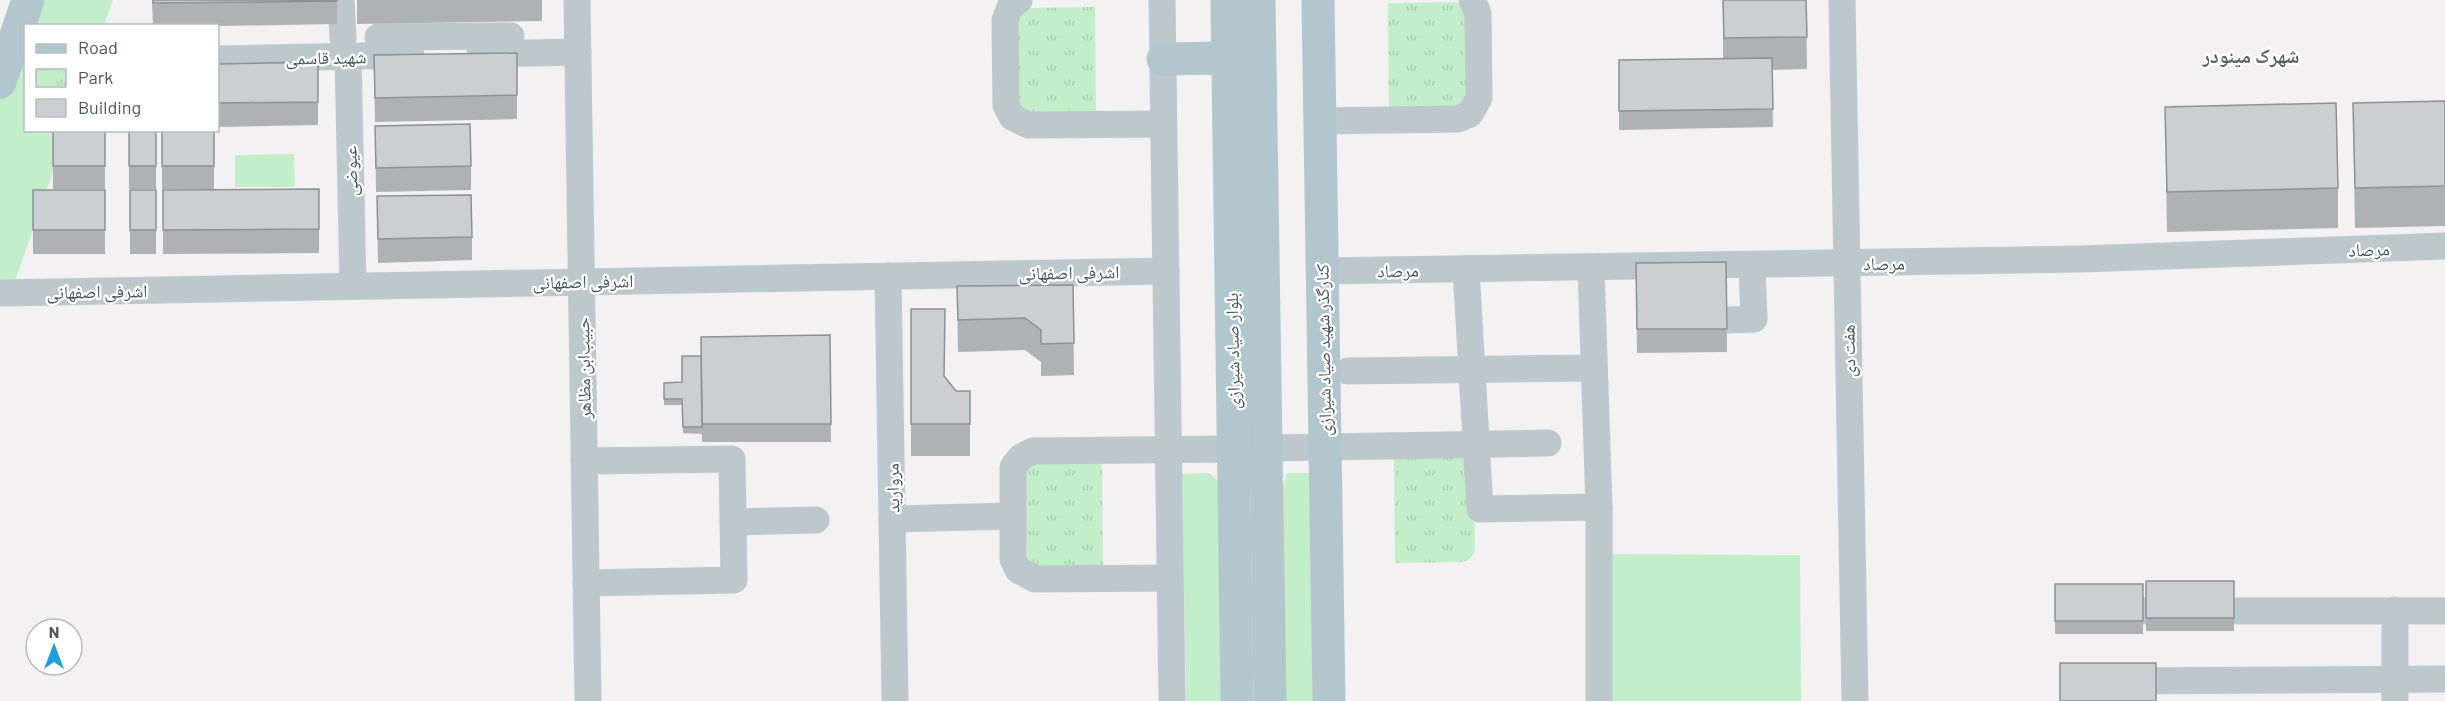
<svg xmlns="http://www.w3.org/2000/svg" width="2445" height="701" font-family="Barlow,'Noto Naskh Arabic',sans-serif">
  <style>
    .grass { fill: #c2eec9 }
    .park { fill: url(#park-tufts) }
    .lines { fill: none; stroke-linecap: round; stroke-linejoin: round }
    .minor { stroke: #bdc8cc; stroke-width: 27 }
    .major { stroke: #b2c6ce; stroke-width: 33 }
    .wall { fill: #afb2b5 }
    .building { fill: #cbcfd2; stroke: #8e9193; stroke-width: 1.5 }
    .labels { text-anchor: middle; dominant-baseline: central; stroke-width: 4.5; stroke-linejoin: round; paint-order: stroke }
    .street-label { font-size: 18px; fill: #49585d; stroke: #fff }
    .neighbourhood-label { font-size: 20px; font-weight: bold; fill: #5d6365; stroke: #fff }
  </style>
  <defs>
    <pattern id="park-tufts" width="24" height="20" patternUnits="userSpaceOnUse" patternTransform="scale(1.5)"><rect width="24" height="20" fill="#c2eec9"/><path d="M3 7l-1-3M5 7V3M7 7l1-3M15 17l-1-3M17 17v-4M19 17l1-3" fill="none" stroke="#a8ceaf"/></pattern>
  </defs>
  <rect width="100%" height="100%" fill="#f3f1f1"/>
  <!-- grass -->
  <g class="grass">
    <polygon points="28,0 113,0 104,25 26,26 26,130 67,131 13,287 0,283 0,82"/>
    <polygon points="294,154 295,187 235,187 235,155"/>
    <polygon points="1209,473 1219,482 1225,701 1186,701 1182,474"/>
    <polygon points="1287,473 1307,473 1311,476 1318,701 1279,701 1282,489"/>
    <polygon points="1607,554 1800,555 1801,701 1610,701"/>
  </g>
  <!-- park -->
  <g class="park">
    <polygon points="1455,2 1465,7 1469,97 1463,106 1389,110 1388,3"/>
    <polygon points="1095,7 1096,114 1030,115 1020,110 1015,21 1028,8"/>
    <polygon points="1394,456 1465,456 1474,469 1475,551 1469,560 1462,562 1395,563"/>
    <polygon points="1102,461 1103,568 1036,569 1027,564 1023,471 1031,463"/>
  </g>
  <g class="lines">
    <!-- minor -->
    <g class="minor">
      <polyline points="341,0 343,38"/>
      <polyline points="577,0 588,701"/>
      <polyline points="1019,0 1010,7 1005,20 1006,105 1012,117 1028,125 1163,124"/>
      <polyline points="1162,0 1172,701"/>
      <polyline points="1842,0 1855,701"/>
      <polyline points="378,37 511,36"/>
      <polyline points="480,54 578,52"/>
      <polyline points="348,56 353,286"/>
      <polyline points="218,59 411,55"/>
      <polyline points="1320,121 1458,119 1470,114 1479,98 1478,13 1472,0"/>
      <polyline points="1591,268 1599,507 1599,701"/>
      <polyline points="1466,269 1480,509 1599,507"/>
      <polyline points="1322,271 2082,259 2445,246"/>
      <polyline points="888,276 895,701"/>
      <polyline points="0,293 1166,271"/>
      <polyline points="1727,320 1754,319 1752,266"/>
      <polyline points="1348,371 1594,368"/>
      <polyline points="1266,448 1548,443"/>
      <polyline points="584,461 732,459 734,580 586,583"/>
      <polyline points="892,519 1013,516"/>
      <polyline points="733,522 816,520"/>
      <polyline points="1170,578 1035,579 1018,570 1013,559 1013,467 1021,457 1033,451 1233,449"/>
      <polyline points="2395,610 2395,701"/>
      <polyline points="2108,611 2445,611"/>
      <polyline points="2119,681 2445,679"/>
    </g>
    <!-- major -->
    <g class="major">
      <polyline points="1227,0 1237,701"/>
      <polyline points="1259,0 1270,701"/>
      <polyline points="1318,0 1329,701"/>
      <polyline points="1163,59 1227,58"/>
      <polyline points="0,82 28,0"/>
    </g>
  </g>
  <!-- wall -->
  <g class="wall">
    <polygon points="152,0 337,0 337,24 218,26 153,26"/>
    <polygon points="357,0 542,0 542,21 357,24"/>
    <polygon points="1723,0 1806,0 1807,69 1772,70 1773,127 1619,130 1619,60 1723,59"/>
    <polygon points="517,53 517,119 375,122 374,55"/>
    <polygon points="318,62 318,125 218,127 218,64"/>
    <polygon points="2445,101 2445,226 2355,228 2353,103"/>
    <polygon points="2165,107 2338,188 2338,228 2167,232"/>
    <polygon points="375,126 471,166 471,190 376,192"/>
    <rect x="53" y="130" width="52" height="59"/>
    <rect x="129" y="130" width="27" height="59"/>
    <rect x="162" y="130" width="52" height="59"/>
    <polygon points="319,189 319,253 163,254 163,190"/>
    <rect x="33" y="190" width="72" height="64"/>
    <rect x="130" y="190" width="26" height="64"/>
    <polygon points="377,196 472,237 472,260 378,263"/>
    <polygon points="1726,262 1727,352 1637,353 1636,263"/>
    <polygon points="1073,285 1074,375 1041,376 1041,362 1025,350 958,352 957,286"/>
    <polygon points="911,309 944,377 956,391 970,391 970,456 911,456"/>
    <polygon points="830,335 831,442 702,442 702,434 683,433 682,405 664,405 664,383 682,382 701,356"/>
    <rect x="2146" y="581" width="88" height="50"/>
    <rect x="2055" y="584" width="88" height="50"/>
  </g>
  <!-- building -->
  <g class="building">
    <polygon points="153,0 337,0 337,1 153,3"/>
    <polygon points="1723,0 1806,0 1807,37 1724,38"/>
    <polygon points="517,53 517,95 375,98 374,55"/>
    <polygon points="1772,58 1773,109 1619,111 1619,60"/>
    <polygon points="318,62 318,102 218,103 218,64"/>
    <polygon points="2445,101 2445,186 2355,188 2353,103"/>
    <polygon points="2336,103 2338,188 2167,192 2165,107"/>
    <polygon points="470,124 471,166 376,168 375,126"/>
    <rect x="53" y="130" width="52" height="36"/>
    <rect x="129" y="130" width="27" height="36"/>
    <rect x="162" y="130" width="52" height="36"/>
    <polygon points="319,189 319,229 163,230 163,190"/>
    <rect x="33" y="190" width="72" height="40"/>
    <rect x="130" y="190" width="26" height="40"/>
    <polygon points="471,195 472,237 378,239 377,196"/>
    <polygon points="1726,262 1727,329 1637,329 1636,263"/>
    <polygon points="1073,285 1074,343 1041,344 1041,330 1025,318 958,320 957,286"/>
    <polygon points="911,309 945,309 944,376 956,391 970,391 970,424 911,424"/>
    <polygon points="830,335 831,424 702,424 701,337"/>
    <polygon points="682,356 701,356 702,427 683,427 682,399 664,399 664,383 682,382"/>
    <rect x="2146" y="581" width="88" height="37"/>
    <rect x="2055" y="584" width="88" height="37"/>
    <rect x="2060" y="663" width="96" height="38"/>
  </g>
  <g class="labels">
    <!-- street labels -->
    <g class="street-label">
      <text transform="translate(326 57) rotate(-1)">شهید قاسمی</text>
      <text transform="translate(350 171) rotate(-91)">عیوضی</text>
      <text transform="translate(2369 249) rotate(-2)">مرصاد</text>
      <text transform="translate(1884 263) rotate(-1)">مرصاد</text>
      <text transform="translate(1398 270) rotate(-1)">مرصاد</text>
      <text transform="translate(1069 272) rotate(-1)">اشرفی اصفهانی</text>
      <text transform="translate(583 281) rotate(-1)">اشرفی اصفهانی</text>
      <text transform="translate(97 291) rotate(-1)">اشرفی اصفهانی</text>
      <text transform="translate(1323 350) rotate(-91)">کنارگذر شهید صیاد شیرازی</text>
      <text transform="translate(1232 351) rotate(-91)">بلوار صیاد شیرازی</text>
      <text transform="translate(1848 351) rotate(-91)">هفت دی</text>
      <text transform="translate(583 368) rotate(-91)">حبیب‌ابن مظاهر</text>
      <text transform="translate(892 488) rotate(-91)">مروارید</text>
    </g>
    <!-- neighbourhood labels -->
    <g class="neighbourhood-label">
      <text x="2251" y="55">شهرک مینودر</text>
    </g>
  </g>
  <!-- legend -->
  <rect x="24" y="24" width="195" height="108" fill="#ffffff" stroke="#b6bcbe" stroke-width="1.5"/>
  <rect x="36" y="44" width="30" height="9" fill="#b2c6ce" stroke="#b6bcbe" stroke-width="1.5"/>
  <text x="78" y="54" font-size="18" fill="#49585d">Road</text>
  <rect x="36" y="69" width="30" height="18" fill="url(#park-tufts)" stroke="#b6bcbe" stroke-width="1.5"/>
  <text x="78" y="84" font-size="18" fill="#49585d">Park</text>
  <rect x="36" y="99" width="30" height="18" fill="#cbcfd2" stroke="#b6bcbe" stroke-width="1.5"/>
  <text x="78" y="114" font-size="18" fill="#49585d">Building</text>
  <!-- north arrow -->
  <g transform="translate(54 647)"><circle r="28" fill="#ffffff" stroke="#b6bcbe" stroke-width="1.5"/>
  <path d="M0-4.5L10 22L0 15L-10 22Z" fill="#229cdc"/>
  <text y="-9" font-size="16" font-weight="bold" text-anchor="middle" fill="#49585d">N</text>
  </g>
</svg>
